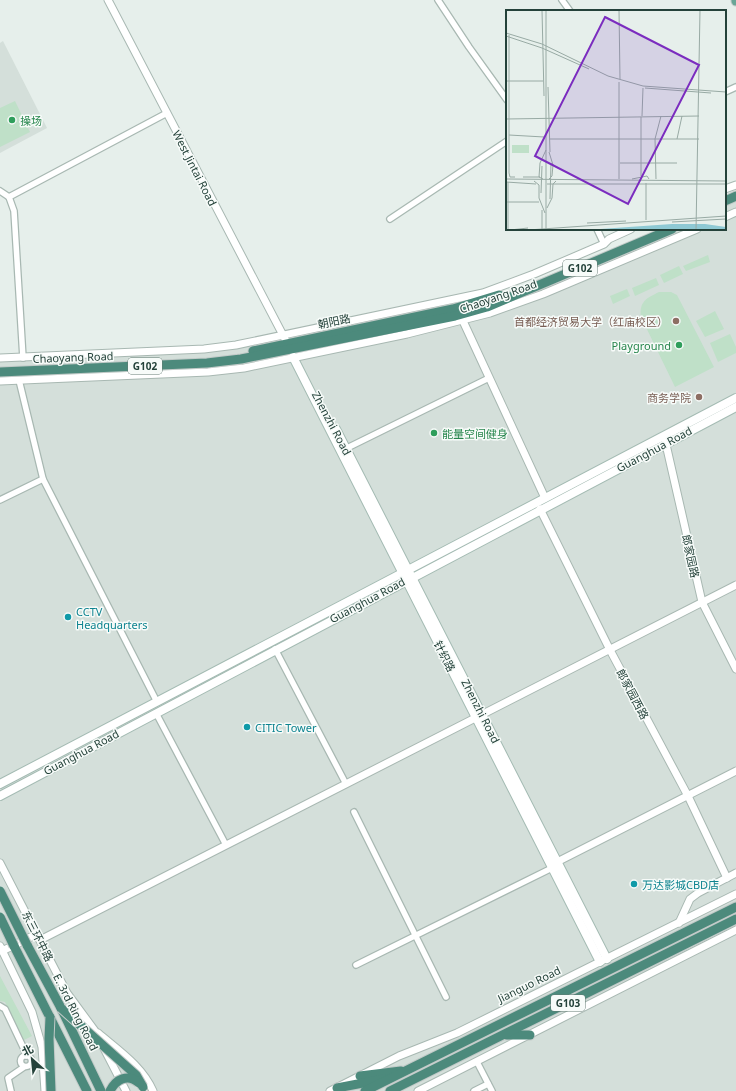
<svg xmlns="http://www.w3.org/2000/svg" width="736" height="1091" font-family="'Noto Sans','Noto Sans SC',sans-serif">
  <style>
    .built { fill: #d4dfda }
    .green { fill: #bfe0c8 }
    .lines { fill: none; stroke-linecap: round; stroke-linejoin: round }
    .minor-casing { stroke: #a8b8b2; stroke-width: 8 }
    .tertiary-casing { stroke: #a8b8b2; stroke-width: 9 }
    .secondary-casing { stroke: #a4bbb3; stroke-width: 10 }
    .primary-casing { stroke: #c2cac8; stroke-width: 11 }
    .trunk-casing { stroke: #c2cac8; stroke-width: 11 }
    .minor { stroke: #fff; stroke-width: 5.5 }
    .tertiary { stroke: #fff; stroke-width: 7 }
    .secondary { stroke: #fff; stroke-width: 8 }
    .primary { stroke: #6aa596; stroke-width: 9 }
    .trunk { stroke: #4c8a7c; stroke-width: 9 }
    .trunk-bridge-casing { stroke: #c2cac8; stroke-width: 11; stroke-linecap: butt }
    .trunk-bridge { stroke: #4c8a7c; stroke-width: 9 }
    .leisure-dot { fill: #2e9e5b; stroke: #f7fbf9; stroke-width: 1.5 }
    .education-dot { fill: #8d6e63; stroke: #f7fbf9; stroke-width: 1.5 }
    .culture-dot { fill: #0f9aa8; stroke: #f7fbf9; stroke-width: 1.5 }
    .labels { text-anchor: middle; dominant-baseline: central; stroke-width: 3; stroke-linejoin: round; paint-order: stroke }
    .shield { fill: #f7fbf9; stroke: #637a73; stroke-width: 1 }
    .shield-label { font-size: 10px; font-weight: bold; fill: #24423a }
    .leisure-label { font-size: 11px; fill: #27864d; stroke: #f7fbf9; text-anchor: start }
    .street-label { font-size: 11px; fill: #24423a; stroke: #f7fbf9 }
    .education-label { font-size: 11px; fill: #785e54; stroke: #f7fbf9; text-anchor: end }
    .culture-label { font-size: 11px; fill: #0d838f; stroke: #f7fbf9; text-anchor: start }
    .inset-road { fill: none; stroke: #98aaa4; stroke-width: 1 }
    .view { fill: #7b2cbf; fill-opacity: 0.15; stroke: #7b2cbf; stroke-width: 2 }
    .inset-edge { fill: none; stroke: #24423a; stroke-width: 2 }
  </style>
  <rect width="100%" height="100%" fill="#e6efeb"/>
  <!-- built -->
  <g class="built">
    <polygon points="3,41 47,128 0,153 0,43"/>
    <polygon points="736,201 736,1091 0,1091 0,362 288,343 461,310 665,229 725,229 725,205"/>
  </g>
  <!-- green -->
  <g class="green">
    <polygon points="15,101 30,132 0,147 0,108"/>
    <polygon points="708,255 710,262 686,271 683,266"/>
    <polygon points="679,266 683,274 664,283 660,275"/>
    <polygon points="656,278 659,285 635,296 632,288"/>
    <polygon points="627,289 630,296 613,304 610,296"/>
    <path d="M 659,292 L 671,292 L 677,295 L 714,367 L 675,387 L 641,317 C 639,301 647,298 659,292 Z"/>
    <polygon points="715,311 724,329 705,337 696,321"/>
    <polygon points="730,334 736,347 736,353 718,362 710,343"/>
    <polygon points="0,976 32,1036 24,1040 5,1002 0,1001"/>
  </g>
  <g class="lines">
    <!-- minor casing -->
    <g class="minor-casing">
      <g id="minor">
        <polyline points="438,0 469,47 507,100"/>
        <polyline points="562,0 570,11"/>
        <polyline points="725,92 736,87"/>
        <polyline points="0,191 9,197"/>
        <polyline points="390,219 507,141"/>
        <polyline points="597,229 604,244"/>
        <polyline points="23,358 14,211 9,197 167,113"/>
        <polyline points="19,380 43,479 157,702"/>
        <polyline points="343,450 489,378"/>
        <polyline points="0,500 43,479"/>
        <polyline points="275,649 346,784"/>
        <polyline points="156,713 226,845"/>
        <polyline points="354,812 446,997"/>
        <polyline points="356,965 552,868"/>
        <polyline points="0,1006 5,1009 24,1049 26,1056"/>
        <circle cx="26" cy="1061" r="5.5"/>
        <polyline points="477,1062 492,1091"/>
        <polyline points="11,1091 8,1078 24,1067"/>
        <polyline points="474,1091 488,1084"/>
      </g>
    </g>
    <!-- tertiary casing -->
    <g class="tertiary-casing">
      <g id="tertiary">
        <polyline points="108,0 285,339"/>
        <polyline points="725,189 736,185"/>
        <polyline points="725,217 736,212"/>
        <polyline points="463,321 545,498"/>
        <polyline points="0,358 204,349 236,345 483,293 534,274 604,244 609,239 631,229"/>
        <polyline points="0,381 208,372 244,368 407,334 490,313 543,294 697,229"/>
        <polyline points="665,440 702,602 736,669"/>
        <polyline points="540,509 610,650 688,796 727,878"/>
        <polyline points="557,862 736,771"/>
        <polyline points="0,863 67,993 95,1031 126,1091"/>
        <polyline points="679,923 690,899 698,893 736,873"/>
        <polyline points="40,940 736,585"/>
        <polyline points="0,946 32,1012 42,1047 45,1091"/>
        <polyline points="2,951 37,934"/>
        <path d="M 98,1033 C 119,1051 142,1066 153,1091"/>
        <polyline points="330,1091 399,1056 457,1033 736,894"/>
        <polyline points="418,1091 736,930"/>
      </g>
    </g>
    <!-- secondary casing -->
    <g class="secondary-casing">
      <g id="secondary">
        <polyline points="293,357 600,962"/>
        <polyline points="336,429 607,959"/>
        <polyline points="0,784 736,398"/>
        <polyline points="0,796 736,407"/>
        <polyline points="0,949 1,949"/>
      </g>
    </g>
    <!-- primary casing -->
    <g class="primary-casing">
      <polyline id="primary" points="736,0 736,1"/>
    </g>
    <!-- trunk casing -->
    <g class="trunk-casing">
      <g id="trunk">
        <polyline points="725,201 736,196"/>
        <polyline points="253,351 453,309 499,295"/>
        <polyline points="0,372 207,363 241,359 455,316 487,307 672,229"/>
        <polyline points="27,945 61,1008 101,1091"/>
        <polyline points="14,946 87,1091"/>
        <polyline points="507,1035 530,1035"/>
        <polyline points="360,1076 401,1071"/>
        <polyline points="337,1088 384,1079"/>
        <polyline points="365,1091 736,907"/>
        <polyline points="390,1091 736,919"/>
      </g>
    </g>
    <!-- minor -->
    <use href="#minor" class="minor"/>
    <!-- tertiary -->
    <use href="#tertiary" class="tertiary"/>
    <!-- secondary -->
    <use href="#secondary" class="secondary"/>
    <!-- primary -->
    <use href="#primary" class="primary"/>
    <!-- trunk -->
    <use href="#trunk" class="trunk"/>
    <!-- trunk-bridge casing -->
    <g class="trunk-bridge-casing">
      <g id="trunk-bridge">
        <polyline points="0,891 27,945"/>
        <polyline points="0,917 14,946"/>
        <polyline points="61,1008 136,1075 143,1087"/>
        <polyline points="50,1017 49,1039 51,1091"/>
        <path d="M 110,1091 C 116,1079 128,1073 139,1083"/>
      </g>
    </g>
    <!-- trunk-bridge -->
    <use href="#trunk-bridge" class="trunk-bridge"/>
  </g>
  <!-- markers -->
  <g class="leisure-dot">
    <circle cx="12" cy="120" r="4"/>
    <circle cx="679" cy="345" r="4"/>
    <circle cx="434" cy="433" r="4"/>
  </g>
  <g class="education-dot">
    <circle cx="676" cy="321" r="4"/>
    <circle cx="699" cy="397" r="4"/>
  </g>
  <g class="culture-dot">
    <circle cx="68" cy="617" r="4"/>
    <circle cx="247" cy="727" r="4"/>
    <circle cx="634" cy="884" r="4"/>
  </g>
  <g class="labels">
    <!-- shield labels -->
    <g class="shield">
      <rect x="563" y="260" width="34" height="16" rx="3"/>
      <rect x="128" y="358" width="34" height="16" rx="3"/>
      <rect x="551" y="995" width="34" height="16" rx="3"/>
    </g>
    <g class="shield-label">
      <text x="580" y="268">G102</text>
      <text x="145" y="366">G102</text>
      <text x="568" y="1003">G103</text>
    </g>
    <!-- leisure labels -->
    <g class="leisure-label">
      <text x="20" y="120">操场</text>
      <text x="671" y="345" text-anchor="end">Playground</text>
      <text x="442" y="433">能量空间健身</text>
    </g>
    <!-- street labels -->
    <g class="street-label">
      <text transform="translate(195 168) rotate(63)">West Jintai Road</text>
      <text transform="translate(498 296) rotate(-19)">Chaoyang Road</text>
      <text transform="translate(334 321) rotate(-12)">朝阳路</text>
      <text transform="translate(73 357) rotate(-2)">Chaoyang Road</text>
      <text transform="translate(332 423) rotate(62)">Zhenzhi Road</text>
      <text transform="translate(654 449) rotate(-28)">Guanghua Road</text>
      <text transform="translate(691 556) rotate(78)">郎家园路</text>
      <text transform="translate(367 600) rotate(-28)">Guanghua Road</text>
      <text transform="translate(445 656) rotate(63)">针织路</text>
      <text transform="translate(633 694) rotate(62)">郎家园西路</text>
      <text transform="translate(481 711) rotate(63)">Zhenzhi Road</text>
      <text transform="translate(81 752) rotate(-28)">Guanghua Road</text>
      <text transform="translate(38 936) rotate(63)">东三环中路</text>
      <text transform="translate(529 984) rotate(-26)">Jianguo Road</text>
      <text transform="translate(76 1012) rotate(63)">E. 3rd Ring Road</text>
    </g>
    <!-- education labels -->
    <g class="education-label">
      <text x="668" y="321">首都经济贸易大学（红庙校区）</text>
      <text x="691" y="397">商务学院</text>
    </g>
    <!-- culture labels -->
    <g class="culture-label">
      <text x="76" y="611">CCTV<tspan x="76" dy="13">Headquarters</tspan></text>
      <text x="255" y="727">CITIC Tower</text>
      <text x="642" y="884">万达影城CBD店</text>
    </g>
  </g>
  <!-- overview -->
  <g transform="translate(506 10)">
    <rect width="220" height="220" fill="#e6efeb"/>
    <path d="M 6,135 L 23,135 L 23,143 L 6,143 Z" fill="#bfe0c8"/>
    <path d="M 166,214 L 199,214 L 220,217 L 220,220 L 80,220 Z" fill="#8ec9d4"/>
    <path class="inset-road" d="M 36,0 L 38,86M 40,0 L 40,220M 113,0 L 114,69M 0,23 L 36,34 L 102,66 L 137,76 L 220,82M 3,25 L 3,163 L 4,167 L 9,167M 0,26 L 36,38 L 83,59M 1,71 L 37,71M 42,77 L 44,142M 139,78 L 205,83M 136,106 L 137,78M 0,109 L 193,106M 3,125 L 38,127M 43,129 L 193,129M 171,129 L 176,106M 114,153 L 171,153M 135,166 L 135,107M 17,167 L 34,167M 0,169 L 220,171M 37,169 L 33,167 L 34,153 L 40,140M 43,169 L 46,166 L 47,155 L 43,142M 113,169 L 113,72M 126,169 L 141,166 L 143,169M 150,169 L 149,129 L 155,106M 28,171 L 33,175 L 33,188 L 39,203M 0,172 L 30,174M 41,174 L 220,174M 35,183 L 36,156M 44,189 L 45,153M 0,192 L 33,192M 41,198 L 46,188 L 47,174 L 50,171M 140,210 L 140,173M 166,212 L 220,209M 81,213 L 120,211M 36,219 L 36,200M 2,220 L 2,172M 4,220 L 22,218M 22,220 L 220,206M 190,220 L 194,0"/>
    <path class="view" d="M 99,7 L 193,55 L 122,194 L 29,146 Z"/>
    <rect width="220" height="220" class="inset-edge"/>
  </g>
  <!-- north arrow -->
  <g transform="translate(32 1059) rotate(333)" stroke="#f7fbf9" stroke-width="3" paint-order="stroke">
  <path d="M0-3L7 15L0 10L-7 15Z" fill="#24423a"/>
  <text y="-6" font-size="11" font-weight="bold" text-anchor="middle" fill="#24423a">北</text>
  </g>
</svg>
